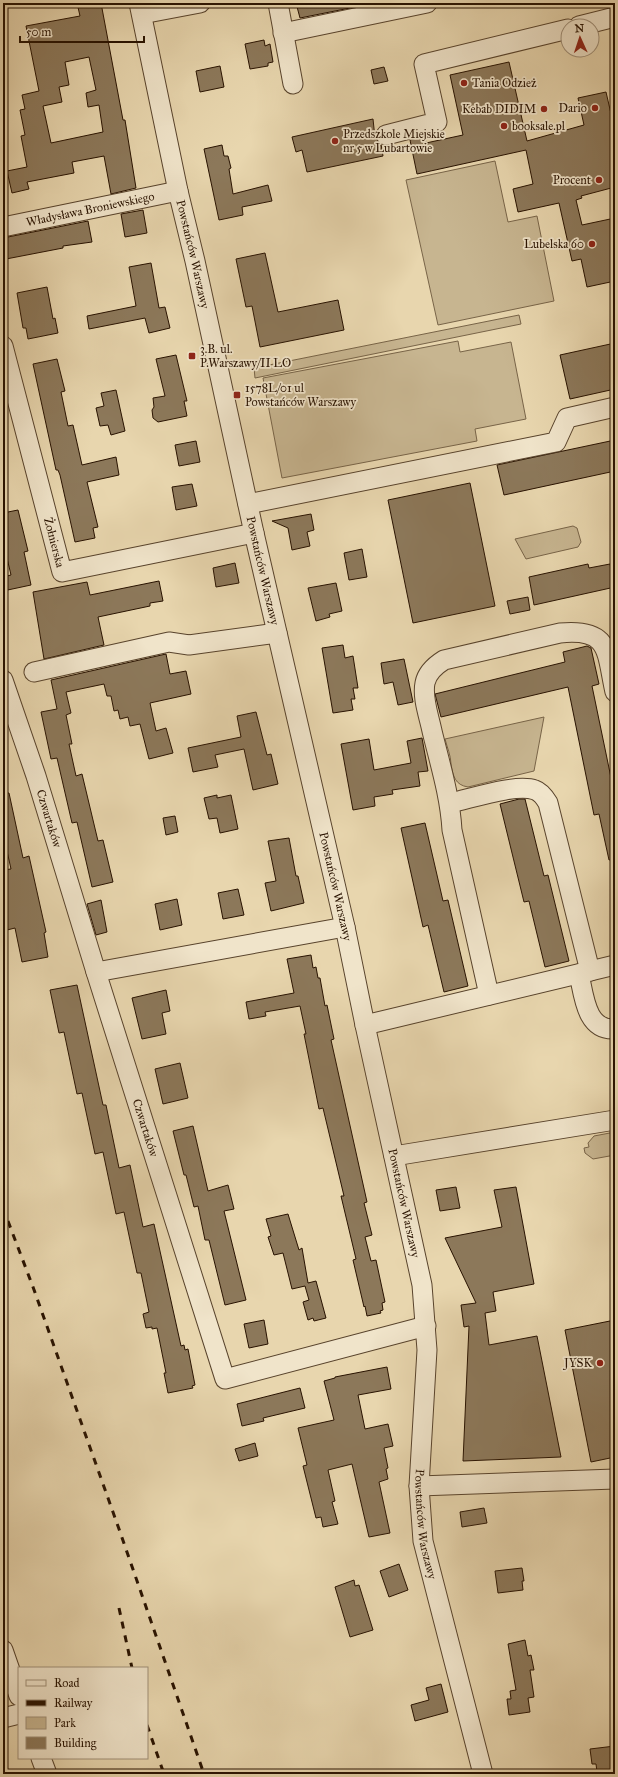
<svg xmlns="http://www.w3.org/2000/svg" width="618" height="1777" font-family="'IM FELL Great Primer',serif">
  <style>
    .green { fill: #c7b590; stroke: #786448 }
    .building { fill: #8c785a; stroke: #281200; fill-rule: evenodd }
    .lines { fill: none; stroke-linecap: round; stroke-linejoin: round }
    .minor-casing { stroke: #58432c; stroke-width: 21 }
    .minor { stroke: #f0e4ca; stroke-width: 19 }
    .rail { stroke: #281200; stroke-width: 3; stroke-dasharray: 7 7; stroke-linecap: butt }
    .poi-dot { fill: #8f2418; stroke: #f0e4ca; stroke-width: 1.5 }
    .labels { text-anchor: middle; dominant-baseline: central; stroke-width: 3.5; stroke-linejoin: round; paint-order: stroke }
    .poi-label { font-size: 12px; fill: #281200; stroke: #f0e4ca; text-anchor: start }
    .street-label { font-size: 12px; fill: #281200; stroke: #f0e4ca }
  </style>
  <rect width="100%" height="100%" fill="#e8d6ae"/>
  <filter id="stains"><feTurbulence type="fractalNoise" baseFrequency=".005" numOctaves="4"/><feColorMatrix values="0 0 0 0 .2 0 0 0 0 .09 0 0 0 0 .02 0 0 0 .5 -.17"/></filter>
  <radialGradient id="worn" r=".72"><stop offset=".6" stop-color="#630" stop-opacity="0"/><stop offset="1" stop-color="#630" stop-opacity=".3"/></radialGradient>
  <!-- green -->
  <g class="green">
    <polygon points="495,161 508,222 537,216 554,301 438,325 406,180"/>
    <polygon points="519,315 521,324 255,378 254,368"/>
    <polygon points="458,341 460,352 511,342 526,419 475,429 477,441 282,478 263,378"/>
    <polygon points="573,526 577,528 581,542 578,547 526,559 515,539"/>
    <path d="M 544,717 L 534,771 L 468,787 C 455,785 453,776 451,764 C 451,756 447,747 445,739 Z"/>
    <polygon points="615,1132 615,1155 593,1159 585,1153 584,1148 589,1147 588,1143 594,1136"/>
  </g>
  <!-- building -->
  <g class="building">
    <path d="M 77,3 L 101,3 L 123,120 L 125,120 L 136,188 L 111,194 L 104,156 L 72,162 L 74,173 L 27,182 L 29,189 L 12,193 L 7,171 L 27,167 L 21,136 L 25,135 L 20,110 L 25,109 L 22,95 L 39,91 L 26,26 L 80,16 ZM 89,57 L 96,90 L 86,93 L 88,107 L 99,105 L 103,132 L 51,143 L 43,106 L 62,102 L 59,87 L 69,85 L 65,62 Z"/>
    <polygon points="296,3 365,3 365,5 300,18"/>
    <polygon points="264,40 265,46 270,44 273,62 268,63 268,66 250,69 245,44"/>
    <polygon points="509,62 527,141 584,125 578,98 606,92 612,118 615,117 615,187 581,196 582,198 576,200 582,225 615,218 615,281 587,287 581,259 572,261 559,203 518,212 513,189 533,184 526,150 417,174 410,140 425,136 426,143 463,135 450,75"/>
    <polygon points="220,66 224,87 200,92 196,71"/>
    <polygon points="384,67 388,81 374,84 371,70"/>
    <polygon points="373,119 375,138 381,144 383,156 307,172 302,150 296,152 292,137"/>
    <polygon points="222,145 224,156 228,156 231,168 229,169 233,194 268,185 272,201 242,207 243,215 219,220 204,149"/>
    <polygon points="143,210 147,233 125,237 121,214"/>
    <polygon points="88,221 92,242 63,246 63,248 6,259 3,238"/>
    <polygon points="265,253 278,312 338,300 344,330 260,347 252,306 246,307 236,259"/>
    <polygon points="151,263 159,308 165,307 170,328 149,333 145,318 89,329 87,316 136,306 129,267"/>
    <polygon points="47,287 53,319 55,318 58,333 28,339 26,328 23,328 17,293"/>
    <polygon points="615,343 615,389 570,399 560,355"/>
    <polygon points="176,355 187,401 184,401 187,416 158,422 153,418 152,410 154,407 153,398 165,396 156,359"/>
    <polygon points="57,359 65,391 61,392 68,426 73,425 82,465 116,457 119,475 87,482 98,527 93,528 95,538 75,542 60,475 58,470 56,470 33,364"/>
    <polygon points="116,390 125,431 111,435 108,425 100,426 96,408 104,406 101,393"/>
    <polygon points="615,440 615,471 504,495 497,465"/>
    <polygon points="196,441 200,462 179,466 175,445"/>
    <polygon points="470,483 495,606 413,623 388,500"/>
    <polygon points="192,484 197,506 176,510 172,487"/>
    <polygon points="18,510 28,551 24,552 31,585 3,591 3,577 11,575 3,541 3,513"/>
    <polygon points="311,514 314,530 307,532 310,546 292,550 288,528 272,521"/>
    <polygon points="362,549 367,577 349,580 344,553"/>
    <polygon points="235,563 239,583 216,587 213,568"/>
    <polygon points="588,564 589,568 610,564 615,587 534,605 529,577"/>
    <polygon points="159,581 163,601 150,603 150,606 98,617 104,645 44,659 33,592 87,582 90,595"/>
    <polygon points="336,583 342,611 329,614 330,617 316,621 308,588"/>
    <polygon points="528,597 530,610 510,614 507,601"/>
    <polygon points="343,645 345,658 353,656 358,688 353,688 355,699 351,699 353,710 333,713 322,648"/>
    <polygon points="587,646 591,648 599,684 592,686 615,797 615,859 609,860 599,814 594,815 568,687 441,717 435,694 565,662 563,652"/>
    <polygon points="166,654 170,674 186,671 191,694 150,703 156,731 166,728 173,753 149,759 140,724 130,726 128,717 120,719 118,710 114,711 111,696 107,696 104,684 66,692 71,713 66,715 72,744 69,744 76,776 82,774 98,841 103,840 113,882 92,887 77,822 72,823 57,758 51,759 41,712 57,709 51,680"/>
    <polygon points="404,659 413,702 398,705 393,682 384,684 381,663"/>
    <polygon points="256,712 267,755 271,754 278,784 253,790 244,749 215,755 218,767 193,772 188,748 241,737 237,716"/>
    <polygon points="422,738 428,771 418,772 420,786 392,790 393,794 374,797 375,806 353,810 341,744 369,739 374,770 411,763 407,741"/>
    <polygon points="3,793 9,793 23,858 29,856 46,932 44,933 48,957 22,962 15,928 3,931 3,870 11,869 3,833"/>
    <polygon points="217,795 217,798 231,795 238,829 220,833 217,818 209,819 204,798"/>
    <polygon points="519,799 525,799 544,876 548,875 569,961 545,967 529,901 524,902 500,804"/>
    <polygon points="175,816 178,832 166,835 163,818"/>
    <polygon points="425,823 443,901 448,900 468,986 444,992 428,925 423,927 401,828"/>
    <polygon points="289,838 296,876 298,876 304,903 271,911 265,883 276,881 268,841"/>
    <polygon points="238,889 244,915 223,919 218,893"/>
    <polygon points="177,899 182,925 160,930 155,904"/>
    <polygon points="101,900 107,932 96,935 87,904"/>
    <polygon points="311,955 313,968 316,967 318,978 320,978 325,1006 327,1005 334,1039 331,1040 367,1202 364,1203 372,1235 365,1237 371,1261 376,1260 385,1302 382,1303 383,1310 380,1311 381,1313 367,1316 365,1306 364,1307 353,1260 356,1259 341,1196 344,1196 323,1108 319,1109 304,1034 306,1034 300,1006 265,1012 266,1016 249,1019 246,1002 294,993 287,959"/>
    <polygon points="77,985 103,1105 106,1105 119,1168 130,1165 143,1227 154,1224 181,1346 184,1345 185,1350 188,1349 195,1385 192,1386 193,1388 168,1393 164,1373 166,1373 157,1328 152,1329 152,1327 146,1328 143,1314 149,1312 141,1273 137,1273 124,1212 116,1214 103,1152 95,1154 82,1093 77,1094 64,1032 59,1033 50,990"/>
    <polygon points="166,990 170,1011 162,1013 166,1034 142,1039 132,998"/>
    <polygon points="180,1063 188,1098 163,1104 155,1069"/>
    <polygon points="193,1126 208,1191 228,1185 234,1209 224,1211 246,1300 225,1305 209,1240 205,1240 198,1206 194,1207 186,1175 184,1175 173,1131"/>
    <polygon points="456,1187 460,1208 440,1211 436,1190"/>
    <polygon points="516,1187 534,1284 493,1292 496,1311 485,1313 489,1345 537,1336 561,1457 463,1461 469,1326 464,1327 461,1305 476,1303 445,1238 502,1227 494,1190"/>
    <polygon points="288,1214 299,1250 302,1248 308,1283 316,1281 326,1318 314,1321 313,1318 308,1320 303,1302 309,1300 305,1286 292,1289 283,1253 274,1255 268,1237 271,1236 266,1219"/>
    <polygon points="264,1320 268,1344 249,1348 244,1324"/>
    <polygon points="615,1320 615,1457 591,1462 565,1330"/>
    <polygon points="387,1367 391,1389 358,1395 365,1429 388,1424 393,1446 384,1448 388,1468 386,1469 388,1479 379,1482 390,1533 369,1537 352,1464 328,1470 335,1501 332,1502 338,1524 323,1527 321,1517 316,1518 303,1466 307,1465 298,1428 334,1420 324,1381 335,1378 335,1377"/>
    <polygon points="300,1388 305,1408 263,1418 264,1421 242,1426 237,1404"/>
    <polygon points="255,1443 258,1456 239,1461 235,1449"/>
    <polygon points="484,1508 487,1523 462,1527 460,1512"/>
    <polygon points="399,1564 408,1590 389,1597 380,1571"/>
    <polygon points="522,1568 524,1581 522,1581 523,1590 498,1593 495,1571"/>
    <polygon points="354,1580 355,1586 359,1585 373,1630 350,1637 335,1587"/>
    <polygon points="525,1640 528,1656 531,1655 534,1670 530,1670 534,1697 528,1698 530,1712 509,1715 507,1699 511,1699 510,1691 516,1690 508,1644"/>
    <polygon points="441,1684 448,1712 415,1721 411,1705 429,1700 426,1688"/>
    <polygon points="615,1746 615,1772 608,1770 597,1772 596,1764 592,1764 590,1749"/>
  </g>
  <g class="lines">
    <!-- minor casing -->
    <g class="minor-casing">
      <g id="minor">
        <path id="s1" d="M 139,3 L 178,191 L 195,261 L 254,533 L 345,927 L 365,1025 L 422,1285 L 427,1350 L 419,1486 L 423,1541 L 483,1774"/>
        <polyline points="278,3 293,84"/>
        <polyline points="142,14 200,3"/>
        <polyline points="579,26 615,17"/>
        <polyline points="283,33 427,3"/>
        <polyline points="386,135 437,122 424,64 568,29"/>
        <path id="s2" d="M 3,227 L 178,191"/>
        <path id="s3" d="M 3,346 L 62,572 L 254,533"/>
        <polyline points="248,504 556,442 567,418 615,407"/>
        <polyline points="34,672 169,642 189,645 277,633"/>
        <path id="s4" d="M 3,680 L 36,776 L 96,972 L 225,1379 L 426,1326"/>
        <path d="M 450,803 C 470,799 516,783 535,790 C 541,792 545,798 548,803 L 590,971"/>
        <polyline points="96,972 345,927"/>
        <path d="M 579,974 C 584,996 586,1031 615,1029"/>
        <path d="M 489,995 L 452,830 C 450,796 440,764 432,731 C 429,716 422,698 425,683 C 427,673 436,665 444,660 L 560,633 C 611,628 606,652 615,692"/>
        <polyline points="365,1025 615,965"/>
        <polyline points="394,1156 615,1120"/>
        <polyline points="419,1486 615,1479"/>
        <polyline points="3,1650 19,1696"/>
        <polyline points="3,1718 19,1714"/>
        <polyline points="41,1758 47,1774"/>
      </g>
    </g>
    <!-- minor -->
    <use href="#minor" class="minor"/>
    <!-- rail -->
    <g class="rail">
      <polyline points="3,1208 33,1287 119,1529 204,1774"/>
      <polyline points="119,1608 132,1668"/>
      <polyline points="147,1725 164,1774"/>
    </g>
  </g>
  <!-- markers -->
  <g class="poi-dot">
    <circle cx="464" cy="83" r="4"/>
    <circle cx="595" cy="108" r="4"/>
    <circle cx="544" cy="109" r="4"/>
    <circle cx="504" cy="126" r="4"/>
    <circle cx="335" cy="141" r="4"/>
    <circle cx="599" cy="180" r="4"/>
    <circle cx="592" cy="244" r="4"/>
    <rect x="188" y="352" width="8" height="8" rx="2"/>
    <rect x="233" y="391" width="8" height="8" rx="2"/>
    <circle cx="600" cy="1363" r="4"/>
  </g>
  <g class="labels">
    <!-- poi labels -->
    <g class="poi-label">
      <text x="472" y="83">Tania Odzież</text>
      <text x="587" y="108" text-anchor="end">Dario</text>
      <text x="536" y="109" text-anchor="end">Kebab DIDIM</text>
      <text x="512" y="126">booksale.pl</text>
      <text x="343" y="134">Przedszkole Miejskie<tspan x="343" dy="14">nr 5 w Lubartowie</tspan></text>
      <text x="591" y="180" text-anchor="end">Procent</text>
      <text x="584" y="244" text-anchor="end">Lubelska 60</text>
      <text x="200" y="349">3.B. ul.<tspan x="200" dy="14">P.Warszawy/II LO</tspan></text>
      <text x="245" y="388">1578L/01 ul<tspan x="245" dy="14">Powstańców Warszawy</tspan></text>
      <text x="592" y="1363" text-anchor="end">JYSK</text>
    </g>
    <!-- street labels -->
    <g class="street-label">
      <text stroke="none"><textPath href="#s2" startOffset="89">Władysława Broniewskiego</textPath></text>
      <text stroke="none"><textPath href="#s1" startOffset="257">Powstańców Warszawy</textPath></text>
      <text stroke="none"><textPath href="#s3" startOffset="203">Żołnierska</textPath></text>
      <text stroke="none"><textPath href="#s1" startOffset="581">Powstańców Warszawy</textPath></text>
      <text stroke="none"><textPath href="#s4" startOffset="146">Czwartaków</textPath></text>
      <text stroke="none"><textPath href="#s1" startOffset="905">Powstańców Warszawy</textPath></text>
      <text stroke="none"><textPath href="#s4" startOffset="470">Czwartaków</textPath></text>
      <text stroke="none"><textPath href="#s1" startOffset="1229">Powstańców Warszawy</textPath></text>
      <text stroke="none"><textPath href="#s1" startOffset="1553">Powstańców Warszawy</textPath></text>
    </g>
  </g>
  <!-- margin -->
  <rect width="618" height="1777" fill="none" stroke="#e8d6ae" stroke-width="16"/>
  <rect x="4" y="4" width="610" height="1769" fill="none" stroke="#281200" stroke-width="2"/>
  <rect x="8" y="8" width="602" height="1761" fill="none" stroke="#281200"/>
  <!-- legend -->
  <rect x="18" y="1667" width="130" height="92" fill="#f0e4ca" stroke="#a09079"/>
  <rect x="26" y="1680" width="20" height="6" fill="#f0e4ca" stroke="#a09079"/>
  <text x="54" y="1687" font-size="12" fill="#281200">Road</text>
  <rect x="26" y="1700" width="20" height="6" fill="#281200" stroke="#a09079"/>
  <text x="54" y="1707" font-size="12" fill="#281200">Railway</text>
  <rect x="26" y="1717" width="20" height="12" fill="#c7b590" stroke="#a09079"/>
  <text x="54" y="1727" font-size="12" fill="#281200">Park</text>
  <rect x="26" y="1737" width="20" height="12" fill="#8c785a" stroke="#a09079"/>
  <text x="54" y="1747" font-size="12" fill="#281200">Building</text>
  <!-- north arrow -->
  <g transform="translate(580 38) rotate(357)"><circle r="19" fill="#f0e4ca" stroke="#a09079"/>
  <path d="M0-3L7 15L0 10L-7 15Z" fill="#8f2418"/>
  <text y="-6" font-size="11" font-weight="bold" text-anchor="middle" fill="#281200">N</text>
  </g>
  <!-- scale -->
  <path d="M20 36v6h124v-6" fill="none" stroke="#281200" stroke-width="2"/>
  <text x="26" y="36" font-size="12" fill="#281200" stroke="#f0e4ca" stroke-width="3" paint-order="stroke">50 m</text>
  <rect width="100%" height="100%" filter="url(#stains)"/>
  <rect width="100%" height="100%" fill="url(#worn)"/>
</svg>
